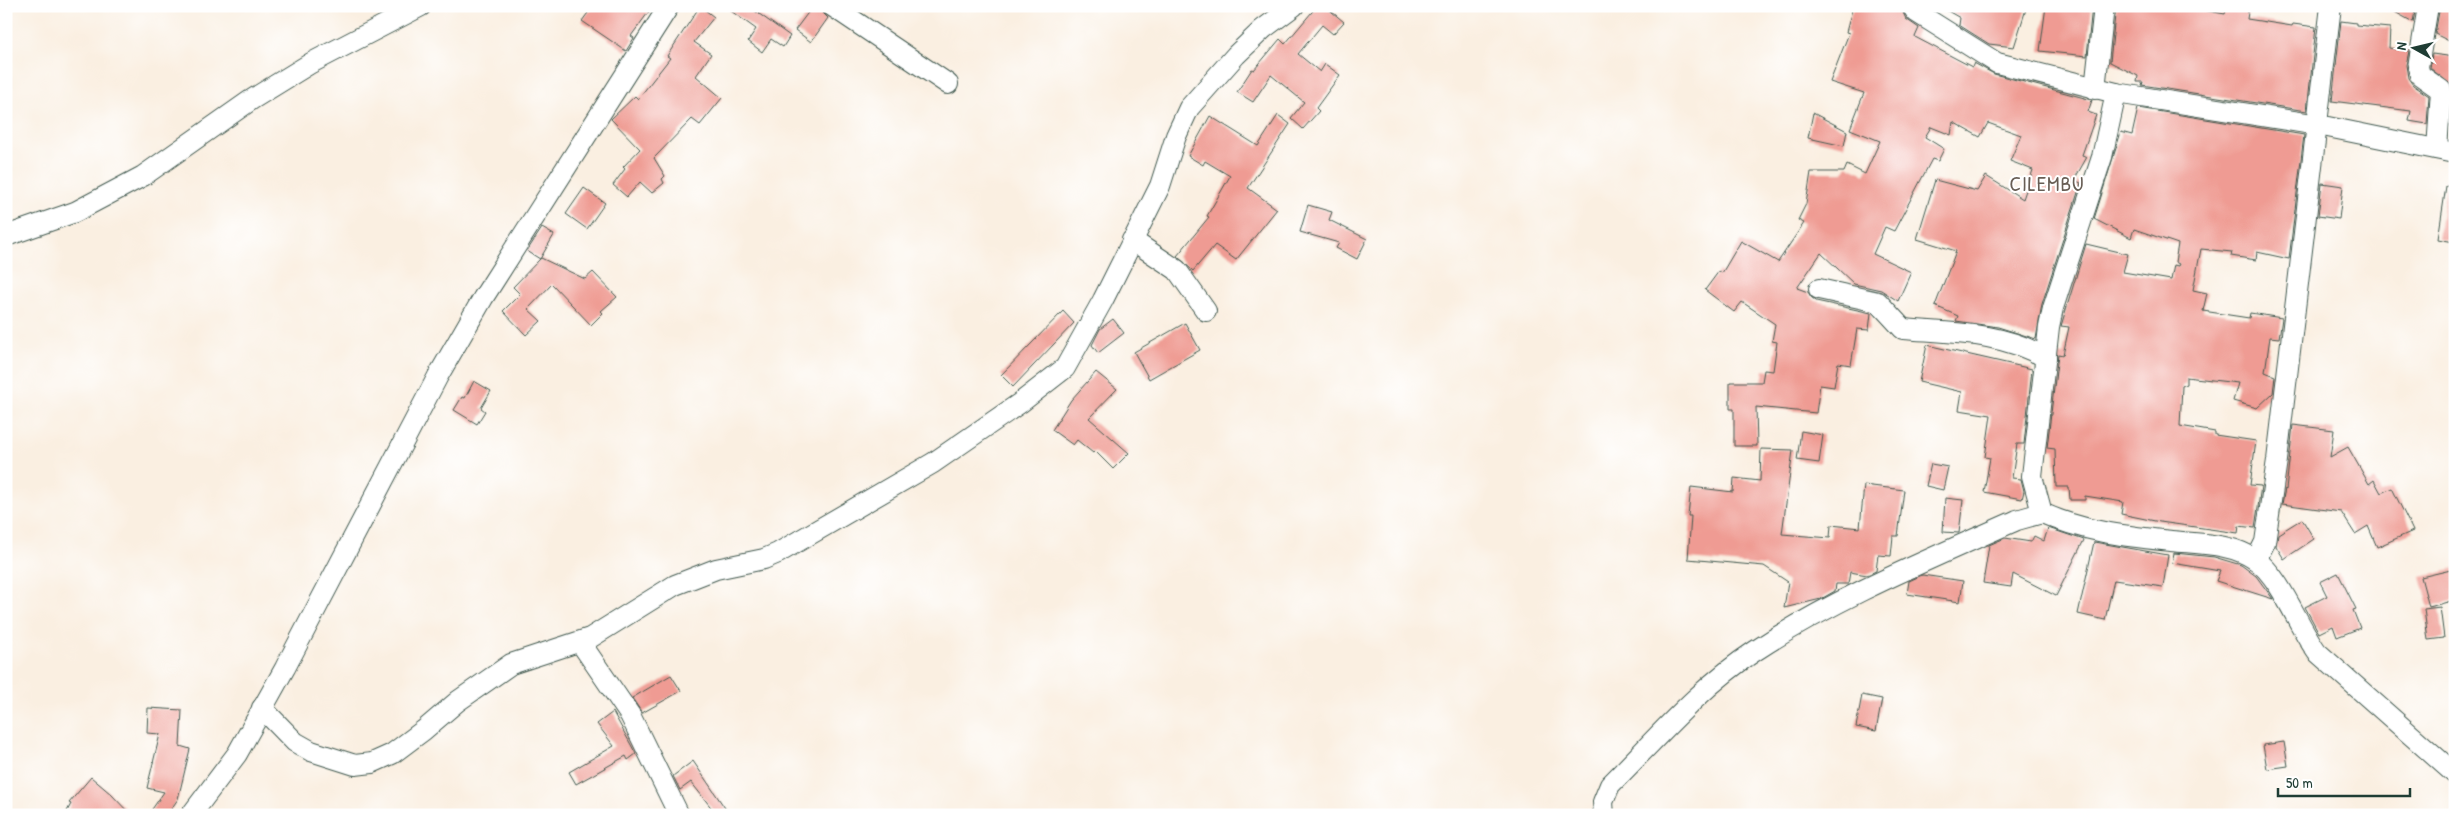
<svg xmlns="http://www.w3.org/2000/svg" width="2461" height="821" font-family="'Patrick Hand',sans-serif">
  <style>
    .building { fill: #ef9b93 }
    .lines { fill: none; stroke-linecap: round; stroke-linejoin: round }
    .minor-casing { stroke: #40584e; stroke-width: 22 }
    .minor { stroke: #fff; stroke-width: 20 }
    .labels { text-anchor: middle; dominant-baseline: central; stroke-width: 4; stroke-linejoin: round; paint-order: stroke }
    .quarter-label { font-size: 21px; letter-spacing: 1px; fill: #685e55; stroke: #fff }
  </style>
  <rect width="100%" height="100%" fill="#fff"/>
  <filter id="ink" filterUnits="userSpaceOnUse"><feTurbulence type="fractalNoise" baseFrequency=".02" numOctaves="2"/><feDisplacementMap in="SourceGraphic" scale="10" xChannelSelector="R" yChannelSelector="G"/><feConvolveMatrix kernelMatrix="1 2 1 2 8 2 1 2 1" color-interpolation-filters="sRGB"/></filter>
  <filter id="wash" filterUnits="userSpaceOnUse"><feTurbulence type="fractalNoise" baseFrequency=".0096" numOctaves="4" result="noise"/><feDisplacementMap in="SourceGraphic" scale="20" xChannelSelector="R" yChannelSelector="G"/><feGaussianBlur stdDeviation="1.12" result="paint"/><feColorMatrix in="noise" values="0 0 0 0 0 0 0 0 0 0 0 0 0 0 0 0 0 1.4 0 .05"/><feComposite in="paint" operator="in"/></filter>
  <g filter="url(#wash)">
    <rect width="100%" height="100%" fill="#faefe1"/>
    <g id="blocks">
      <!-- building -->
      <g class="building">
        <polygon points="593,6 653,6 631,36 634,38 626,51 582,21"/>
        <polygon points="700,6 714,17 694,42 711,54 696,76 722,98 700,125 692,119 654,158 665,176 662,179 664,183 652,193 640,182 627,197 613,185 625,169 623,167 640,149 611,119 635,96 638,99 670,58 667,56"/>
        <polygon points="724,6 758,6 755,11 790,36 783,47 771,39 762,52 748,41 756,29"/>
        <polygon points="813,6 820,7 822,12 828,18 811,42 795,30"/>
        <polygon points="1317,6 1325,6 1344,22 1333,34 1322,25 1298,54 1320,72 1325,64 1340,75 1316,108 1319,111 1303,129 1291,118 1304,102 1271,75 1253,102 1237,92 1252,69 1254,70 1280,39 1285,44"/>
        <polygon points="1853,6 1900,6 1906,19 1919,28 1915,37 1972,67 1974,63 1994,74 2092,100 2088,112 2096,115 2082,155 2087,157 2074,180 2081,183 2042,304 2036,339 1998,327 1956,321 1958,316 1935,306 1956,251 1917,239 1935,180 1977,191 1986,176 2023,199 2033,170 2010,161 2021,135 1988,123 1980,137 1953,122 1951,135 1931,127 1925,137 1944,149 1938,161 1932,159 1894,231 1885,227 1873,254 1911,272 1898,301 1881,290 1854,284 1821,253 1797,288 1808,292 1811,297 1816,301 1871,313 1869,330 1857,329 1851,365 1838,363 1834,387 1820,385 1816,413 1756,407 1757,446 1734,446 1734,409 1730,409 1730,382 1762,382 1764,370 1773,371 1777,342 1772,341 1775,324 1742,302 1734,312 1705,290 1719,271 1722,273 1741,241 1778,262 1804,223 1798,220 1806,204 1811,172 1844,172 1847,165 1865,174 1880,141 1850,129 1864,93 1830,82 1849,33 1846,32"/>
        <polygon points="1939,6 2027,6 2014,47 1989,44 1959,25 1960,18"/>
        <polygon points="2046,6 2092,6 2087,56 2040,51"/>
        <polygon points="2116,6 2180,6 2225,14 2227,6 2249,6 2247,19 2292,26 2293,24 2316,27 2307,111 2142,85 2143,82 2137,82 2138,76 2110,62"/>
        <polygon points="2384,6 2416,6 2413,22"/>
        <polygon points="2440,6 2455,6 2455,25 2451,42 2435,34"/>
        <polygon points="2341,21 2356,23 2356,25 2390,28 2389,48 2409,51 2406,65 2408,78 2413,85 2429,96 2427,124 2409,121 2411,111 2332,101"/>
        <polygon points="2432,54 2455,57 2455,109 2452,108 2451,85 2430,68"/>
        <polygon points="2138,108 2304,135 2289,259 2257,252 2256,260 2231,256 2232,252 2201,249 2193,290 2207,293 2203,311 2249,318 2250,313 2282,318 2279,338 2270,337 2265,372 2275,376 2273,393 2257,408 2233,401 2238,383 2186,377 2186,384 2182,386 2180,426 2215,432 2215,435 2256,441 2250,485 2261,486 2255,528 2239,526 2238,533 2160,522 2121,514 2123,502 2085,496 2085,500 2070,500 2069,487 2056,487 2055,449 2047,448 2058,354 2063,355 2069,327 2061,326 2086,244 2128,254 2123,272 2171,280 2174,265 2178,266 2179,264 2175,262 2178,244 2134,229 2131,238 2094,219 2121,132 2132,135"/>
        <polygon points="1813,113 1847,131 1844,146 1808,138"/>
        <polygon points="1278,115 1290,124 1248,188 1277,209 1236,260 1215,245 1193,271 1177,256 1209,217 1207,216 1230,176 1205,161 1203,165 1188,156 1210,116 1258,146"/>
        <polygon points="2322,183 2343,186 2339,219 2318,216"/>
        <polygon points="2446,186 2455,187 2454,242 2438,239"/>
        <polygon points="584,188 605,203 587,229 566,214"/>
        <polygon points="1308,205 1332,212 1329,220 1367,239 1357,259 1336,248 1339,243 1300,232"/>
        <polygon points="542,228 554,235 540,259 527,251"/>
        <polygon points="541,258 585,279 593,272 617,297 601,311 603,313 591,325 552,284 528,309 541,321 526,335 503,311 520,294 513,287"/>
        <polygon points="1063,311 1074,323 1013,387 1001,375"/>
        <polygon points="1113,319 1124,333 1098,353 1092,345 1100,329"/>
        <polygon points="1185,323 1200,350 1149,379 1134,352"/>
        <polygon points="1927,345 2032,369 2024,444 2017,444 2012,478 2021,479 2024,491 2022,499 1984,492 1990,458 1985,457 1991,415 1959,410 1962,392 1919,382"/>
        <polygon points="1096,372 1117,389 1089,418 1129,453 1113,469 1095,451 1093,453 1077,440 1073,445 1052,430 1071,400"/>
        <polygon points="474,381 491,391 481,408 485,411 477,424 454,410 462,397 465,398"/>
        <polygon points="2293,425 2334,430 2330,457 2348,447 2369,484 2374,480 2381,493 2392,488 2413,531 2377,547 2368,526 2355,534 2341,512 2282,504 2285,489 2286,490"/>
        <polygon points="1801,431 1823,435 1819,463 1797,460"/>
        <polygon points="1761,449 1793,450 1782,534 1830,538 1831,525 1860,528 1864,485 1904,490 1898,536 1893,536 1891,556 1878,555 1876,571 1867,575 1850,572 1848,584 1836,584 1835,591 1821,599 1784,608 1788,582 1764,566 1688,559 1691,516 1688,516 1691,487 1733,492 1734,478 1760,481"/>
        <polygon points="1931,464 1948,467 1943,490 1926,486"/>
        <polygon points="1945,498 1963,500 1959,533 1943,532"/>
        <polygon points="2302,519 2314,539 2284,559 2276,546 2278,534"/>
        <polygon points="2048,528 2084,540 2056,596 2013,574 2011,587 1983,583 1989,545 2005,538 2031,542 2034,536 2044,541"/>
        <polygon points="2094,542 2168,555 2163,587 2114,580 2105,620 2078,614"/>
        <polygon points="2174,553 2214,557 2241,565 2256,576 2273,599 2216,581 2220,571 2172,563"/>
        <polygon points="2455,569 2455,600 2429,607 2421,577"/>
        <polygon points="2338,573 2356,609 2353,610 2360,628 2337,637 2333,626 2319,633 2305,607 2327,596 2320,582"/>
        <polygon points="1922,575 1963,581 1960,602 1907,594 1909,581"/>
        <polygon points="2440,607 2444,638 2428,640 2424,609"/>
        <polygon points="671,675 681,691 642,713 632,698"/>
        <polygon points="1862,695 1882,699 1876,731 1856,727"/>
        <polygon points="148,708 182,710 180,746 190,749 178,799 167,815 148,815 164,792 147,788 160,734 147,733"/>
        <polygon points="613,712 636,754 628,760 626,756 576,784 569,772 614,746 597,724"/>
        <polygon points="2284,742 2288,766 2267,769 2263,745"/>
        <polygon points="693,761 727,811 722,815 717,815 691,782 680,790 673,776"/>
        <polygon points="91,777 111,794 131,815 65,815 71,804 69,803"/>
      </g>
    </g>
  </g>
  <g filter="url(#ink)">
    <use href="#blocks" fill-opacity="0" stroke="#40584e" stroke-width="1"/>
    <g class="lines">
      <!-- minor casing -->
      <g class="minor-casing">
        <g id="minor">
          <polyline points="832,6 948,84"/>
          <polyline points="1912,6 1916,12 1997,63 2116,93 2318,125 2455,153"/>
          <polyline points="2428,6 2418,67 2420,75 2441,90 2437,149"/>
          <polyline points="2095,89 2104,6"/>
          <path d="M 2116,93 L 2102,157 L 2053,308 L 2049,327 L 2032,476 L 2042,513 C 2084,532 2125,536 2171,541 C 2200,544 2232,543 2256,560 C 2281,578 2298,626 2317,652 L 2455,774"/>
          <polyline points="6,236 75,212 143,176 251,100 311,63 421,6"/>
          <polyline points="1132,240 1177,270 1206,311"/>
          <path d="M 1819,289 L 1878,302 L 1903,329 C 1952,333 2003,332 2046,358"/>
          <polyline points="2256,560 2265,542 2277,460 2331,6"/>
          <polyline points="580,642 630,715 679,815"/>
          <polyline points="262,708 295,742 311,751 355,765 372,763 392,754 424,730 458,701 511,664 590,638 675,585 716,569 764,559 778,553 933,463 1020,403 1065,368 1103,300 1160,186 1176,136 1189,108 1236,55 1263,29 1294,6"/>
          <polyline points="191,815 237,754 285,668 438,376 483,298 669,6"/>
          <path d="M 1604,815 L 1603,802 L 1610,785 C 1656,739 1700,687 1755,651 C 1837,597 1928,560 2017,520 L 2042,513"/>
        </g>
      </g>
      <!-- minor -->
      <use href="#minor" class="minor"/>
    </g>
  </g>
  <g class="labels">
    <!-- quarter labels -->
    <g class="quarter-label">
      <text x="2047" y="183">CILEMBU</text>
    </g>
  </g>
  <!-- margin -->
  <rect width="2461" height="821" fill="none" stroke="#fff" stroke-width="25"/>
  <!-- north arrow -->
  <g transform="translate(2414 48) rotate(278)" stroke="#ffffff" stroke-width="4" paint-order="stroke">
  <path d="M0-4L9 19L0 12L-9 19Z" fill="#1f3d34"/>
  <text y="-8" font-size="14" font-weight="bold" text-anchor="middle" fill="#1f3d34">N</text>
  </g>
  <!-- scale -->
  <path d="M2278 788v8h132v-8" fill="none" stroke="#1f3d34" stroke-width="2.5"/>
  <text x="2286" y="788" font-size="15" fill="#1f3d34" stroke="#ffffff" stroke-width="4" paint-order="stroke">50 m</text>
</svg>
